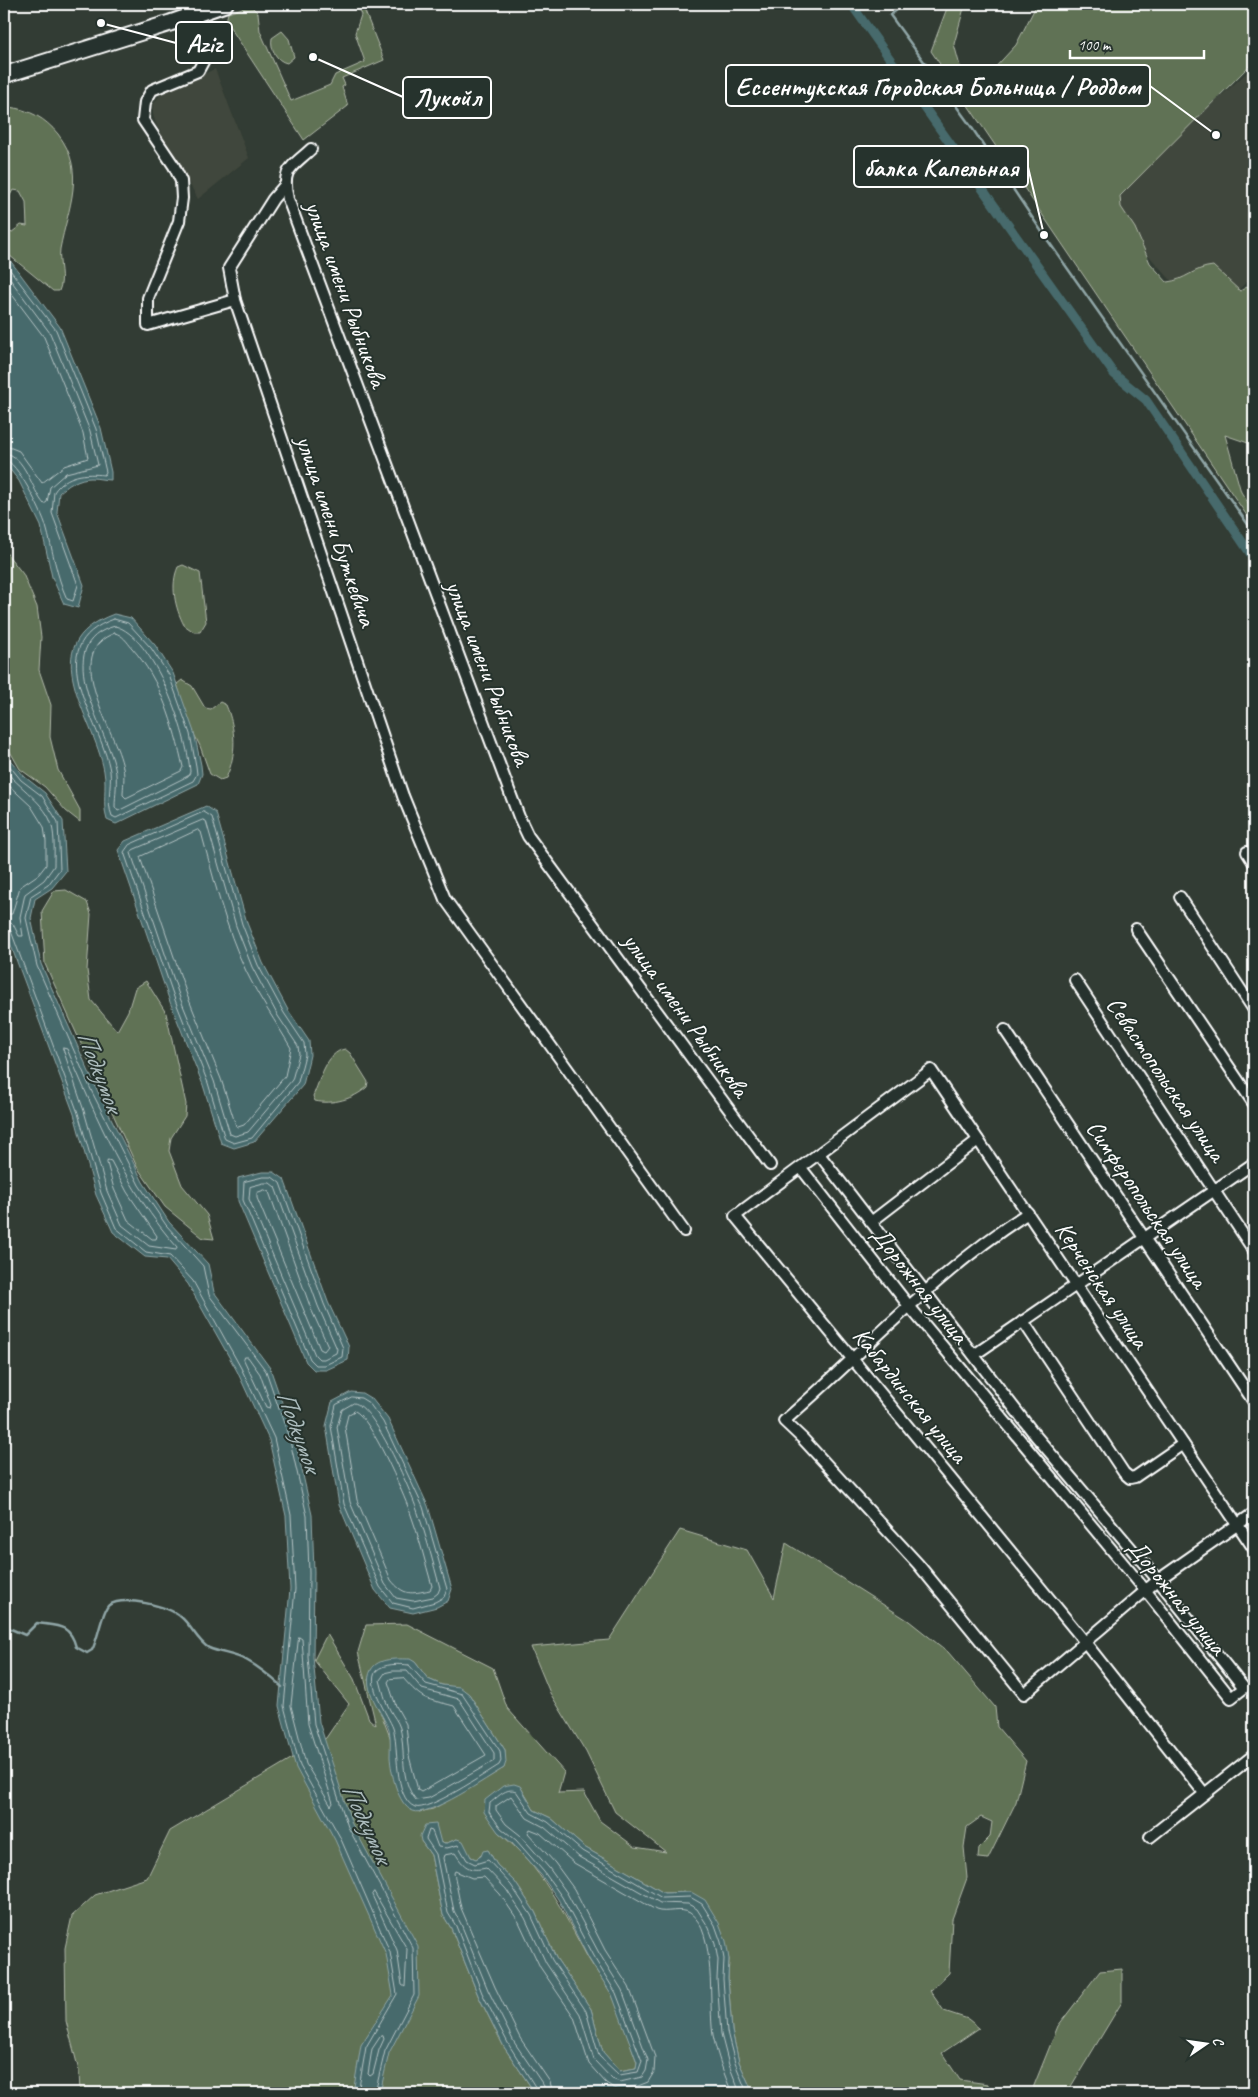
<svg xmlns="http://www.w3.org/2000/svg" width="1258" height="2097" font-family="Caveat,sans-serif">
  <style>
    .built { fill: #41473c }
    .green { fill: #617254; stroke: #b0b8aa; fill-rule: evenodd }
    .water { fill: #466a6c; stroke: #90a6a7 }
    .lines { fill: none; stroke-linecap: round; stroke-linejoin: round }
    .shore { stroke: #b5c3c4; stroke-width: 1 }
    .stream { stroke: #90a6a7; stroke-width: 2.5 }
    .canal { stroke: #466a6c; stroke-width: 9 }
    .street-casing { stroke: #fff; stroke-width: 14 }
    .secondary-casing { stroke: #fff; stroke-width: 19 }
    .street { stroke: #26332d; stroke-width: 10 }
    .secondary { stroke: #26332d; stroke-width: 15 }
    .labels { text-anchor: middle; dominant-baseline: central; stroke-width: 4; stroke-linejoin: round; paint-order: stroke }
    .street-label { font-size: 25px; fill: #fff; stroke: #26332d }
    .water-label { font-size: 26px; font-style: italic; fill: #acbcbd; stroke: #26332d }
    .leader { fill: none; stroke: #fff; stroke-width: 2 }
    .callout-dot { fill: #fff; stroke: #26332d; stroke-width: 2 }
    .callout { fill: #26332d; stroke: #fff; stroke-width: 2 }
    .callout-label { font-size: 26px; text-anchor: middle; font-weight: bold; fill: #fff }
  </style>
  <rect width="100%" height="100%" fill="#323c34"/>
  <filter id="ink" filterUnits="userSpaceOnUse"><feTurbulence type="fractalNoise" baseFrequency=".02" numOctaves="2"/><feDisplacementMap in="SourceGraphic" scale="10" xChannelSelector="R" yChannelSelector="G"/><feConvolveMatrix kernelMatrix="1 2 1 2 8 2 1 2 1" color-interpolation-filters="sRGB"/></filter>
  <g filter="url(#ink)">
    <!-- built -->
    <g class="built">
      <polygon points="1254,66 1254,275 1207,320 1102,204"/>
      <polygon points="215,69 249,158 198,199 156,124 153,114 153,105 162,92"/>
    </g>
    <!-- green -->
    <g class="green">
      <polygon points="357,4 362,4 384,60 342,78 345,85 342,87 348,106 304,140 226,21 228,13 248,6 253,8 258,13 260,31 291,101 330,85 335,75 365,62 355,33 361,15"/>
      <path d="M 954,4 L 962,4 L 964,8 L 954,44 L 961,70 L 990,73 L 1016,45 L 1037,4 L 1254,4 L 1254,61 L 1120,196 L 1121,207 L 1135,228 L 1150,263 L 1167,282 C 1186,280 1193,268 1213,266 L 1240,291 L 1254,283 L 1254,445 L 1225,435 L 1241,492 L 1254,512 L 1254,526 L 931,51 L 947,8 Z"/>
      <path d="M 282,31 L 289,39 L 294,57 L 287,63 C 276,61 270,48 272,38 Z"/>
      <path d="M 9,107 C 30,110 45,118 58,134 C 87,172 68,207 60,249 C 58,263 65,278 59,291 L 53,291 L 4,251 L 4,228 L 11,233 L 21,225 L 27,226 L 26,202 L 20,191 L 13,190 L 4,206 L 4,109 Z"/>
      <polygon points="4,550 23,574 37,607 41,637 39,670 51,705 50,737 58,770 80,810 80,822 66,811 45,787 20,769 4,741"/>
      <path d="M 183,565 L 200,573 L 206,622 L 200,632 L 194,632 L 184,625 C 175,608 170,585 178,567 Z"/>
      <path d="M 182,680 L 192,686 L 205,708 L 211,709 L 220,702 L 226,705 C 236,729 237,754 226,778 L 220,780 L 210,774 L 200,746 L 189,724 L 177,684 Z"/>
      <polygon points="66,890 87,902 91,914 87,970 91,1000 117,1031 128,1011 135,988 146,981 166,1013 186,1104 185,1116 171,1138 169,1151 182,1185 207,1215 214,1239 203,1238 165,1207 137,1167 45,964 42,911 54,891"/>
      <path d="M 345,1049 L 350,1053 L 368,1082 L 367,1087 C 354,1099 332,1105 315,1101 L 313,1096 C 320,1081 326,1052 345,1049 Z"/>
      <path d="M 680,1530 L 747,1550 L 774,1598 L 786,1543 L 909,1621 L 948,1652 L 995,1707 L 997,1727 L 1026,1761 L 1016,1802 L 988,1859 L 978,1858 L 979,1848 L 990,1837 L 992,1822 L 981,1817 L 967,1827 L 964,1847 L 967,1878 L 952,1919 L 949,1973 L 930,1991 L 944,2011 L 968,2019 L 979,2028 L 942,2053 L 960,2080 L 988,2084 L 989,2093 L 753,2093 L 739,2062 L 732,2031 L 728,1978 L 729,1959 L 691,1892 L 664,1893 L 584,1847 L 551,1818 L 534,1810 L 520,1786 L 498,1832 C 543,1868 561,1909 588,1958 C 595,1970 604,1981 611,1993 C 622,2014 628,2039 637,2062 L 636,2068 L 619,2071 L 603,2052 L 591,2009 L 556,1958 L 535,1912 L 515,1882 L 497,1865 L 488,1850 L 476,1859 L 471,1857 L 457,1839 L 447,1843 L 421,1841 L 431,1855 L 443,1915 L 451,1928 L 478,1995 L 504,2047 L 535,2093 L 80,2093 L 79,2071 L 66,2021 L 65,1948 L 72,1916 L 95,1895 L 147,1878 L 170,1831 L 326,1738 L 349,1704 L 314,1660 L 327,1634 L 354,1679 L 369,1719 L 376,1725 L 358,1652 L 366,1625 L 407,1624 L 493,1668 L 507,1708 L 564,1772 L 558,1793 L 584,1792 L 600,1821 L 635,1847 L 666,1852 L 615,1812 L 586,1752 L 550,1693 L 531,1647 L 609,1640 ZM 391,1660 L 415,1662 L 428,1679 L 442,1685 L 460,1688 L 469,1694 L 505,1750 L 504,1768 L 433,1809 L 419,1812 L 368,1680 C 372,1667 378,1663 391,1660 Z"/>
      <polygon points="1122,1969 1122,2002 1067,2093 1031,2093 1058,2026 1100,1971"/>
    </g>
    <!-- water -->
    <g class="water">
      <path d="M 4,256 L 9,259 L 60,327 L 101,428 L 111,472 L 111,480 C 104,480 98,478 91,478 C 79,478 68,485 59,493 L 57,512 L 84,585 L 78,608 L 64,604 L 52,577 L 41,526 L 19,481 L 4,462 Z"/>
      <path d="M 114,614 L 131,618 L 155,645 L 173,673 L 194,732 L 201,765 L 202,774 L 198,784 L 116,824 L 107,820 C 102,803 107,788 104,771 C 94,715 30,645 114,614 Z"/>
      <polygon points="4,753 25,777 45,793 63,821 66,871 52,888 35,899 31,918 41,964 97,1090 143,1182 169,1222 208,1264 214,1292 270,1368 295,1440 312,1515 314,1572 313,1657 319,1722 352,1824 418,1946 419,1996 389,2053 380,2093 353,2093 361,2045 393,1995 386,1954 335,1840 296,1768 279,1706 290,1589 286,1516 269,1440 237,1371 188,1284 167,1259 145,1257 113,1232 96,1195 74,1114 4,927"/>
      <polygon points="206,806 216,813 247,923 263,963 288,1010 309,1041 310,1055 303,1085 254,1142 234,1148 221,1143 203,1085 170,1002 118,850 125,841"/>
      <polygon points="262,1172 274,1172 284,1179 328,1302 349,1347 348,1360 326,1370 314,1370 306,1362 238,1201 238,1178"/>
      <polygon points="351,1392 362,1393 372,1399 388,1419 428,1506 452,1589 448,1601 437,1607 413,1613 390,1608 375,1590 339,1505 326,1426 332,1402"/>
      <path d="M 410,1659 L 415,1662 L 428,1679 L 442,1685 L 460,1687 L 469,1694 L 505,1750 L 506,1762 L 504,1768 C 488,1777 429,1818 413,1811 C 397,1805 391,1771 390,1757 C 390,1748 391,1738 389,1730 C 383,1713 361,1689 371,1670 C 378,1657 398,1659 410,1659 Z"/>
      <polygon points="514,1784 520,1786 534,1810 551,1818 584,1847 664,1893 691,1892 705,1900 719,1923 726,1941 729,1959 728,1978 732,2031 739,2062 753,2093 535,2093 504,2047 478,1995 451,1928 443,1915 431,1855 421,1841 420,1836 425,1825 436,1824 441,1843 447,1843 457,1839 463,1841 471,1857 476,1859 481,1856 483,1851 488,1850 497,1865 515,1882 535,1912 556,1958 591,2009 603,2052 620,2071 636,2068 637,2062 612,1995 589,1959 558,1899 541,1875 512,1843 498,1832 484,1812 485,1800 503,1786"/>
    </g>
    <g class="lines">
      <!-- shore -->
      <g class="shore">
        <path d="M 4,262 L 56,330 L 96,429 L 106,472 L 104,475 C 86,473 66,474 54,492 L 52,513 L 78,585 L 73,601 L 67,599 C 56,575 53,551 46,526 C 42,512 17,461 4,459"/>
        <path d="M 4,271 L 50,333 L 90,431 L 98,465 L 66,473 L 50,487 L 47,502 L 44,504 C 32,491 25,454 4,453"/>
        <polyline points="4,284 44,337 83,433 88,458 64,466 42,483 19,451 4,445"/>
        <path d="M 114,619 L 128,623 L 151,648 L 169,675 L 190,734 L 196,766 L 197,774 L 193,781 L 116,818 L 112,816 C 106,801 112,786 110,771 C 102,721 36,646 114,619 Z"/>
        <path d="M 115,626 C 154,635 188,735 190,772 L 188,776 L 118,811 L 115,807 C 115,795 118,780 115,768 C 107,728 47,644 115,626 Z"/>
        <path d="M 115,633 C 123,635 127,642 132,648 C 161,680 174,726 183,767 L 181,771 L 126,798 L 123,795 C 123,787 125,777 123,768 C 117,732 59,652 115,633 Z"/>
        <polyline points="4,759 21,780 42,796 58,822 60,869 48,885 31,896 26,918 37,966 92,1092 139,1185 166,1225 203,1266 209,1295 266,1371 290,1441 307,1516 309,1573 308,1657 314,1724 348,1827 413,1948 414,1995 385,2051 375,2093"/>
        <path d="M 4,769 C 18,787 47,804 52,826 C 55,839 54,853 54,866 L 44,880 L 25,894 L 20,917 L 23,936 L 19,936 L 13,924 L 4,921"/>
        <polyline points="4,781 31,806 44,827 46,841 46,865 39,874 20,887 12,914 4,914"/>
        <polygon points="204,812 212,817 242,924 258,965 284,1013 304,1043 305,1055 298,1082 252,1138 234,1143 225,1139 208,1083 175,1000 124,852 129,845"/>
        <polygon points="203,820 206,821 236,926 252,967 278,1016 298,1046 299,1054 292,1080 248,1132 235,1136 230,1134 214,1081 180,998 131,853 133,850"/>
        <path d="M 198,830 L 201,832 C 214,879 225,927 246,971 C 259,998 276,1022 291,1048 L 285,1076 L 244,1125 L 238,1127 L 236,1126 L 221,1079 L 187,995 L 140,857 Z"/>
        <polyline points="4,928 11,931 78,1113 101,1193 116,1228 146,1252 170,1256 193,1281 241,1368 274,1438 291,1515 295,1589 284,1706 300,1766 340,1837 390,1952 397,1994 366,2047 358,2093"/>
        <path d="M 63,1048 L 67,1049 C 97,1118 126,1190 177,1247 L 176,1250 L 149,1246 L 122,1225 L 107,1191 L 84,1111 Z"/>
        <polygon points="108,1160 111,1161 127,1192 157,1236 156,1239 152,1239 128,1220 114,1189 107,1163"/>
        <polygon points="263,1177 272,1177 280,1183 324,1304 343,1348 342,1357 325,1365 316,1365 310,1359 243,1200 244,1182"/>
        <polygon points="264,1183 270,1183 275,1187 318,1306 337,1349 336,1353 324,1359 319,1359 315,1355 249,1199 250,1187"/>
        <polygon points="265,1190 269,1192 311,1309 328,1346 324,1351 320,1349 257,1198 257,1193"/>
        <polygon points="245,1357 248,1357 260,1374 271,1405 270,1408 266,1407 244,1360"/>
        <polygon points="352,1397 361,1398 369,1403 383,1422 423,1507 447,1589 444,1597 435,1602 413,1608 393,1603 380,1587 344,1504 331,1426 336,1405"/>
        <path d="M 354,1403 C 374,1405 410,1490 417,1510 C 426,1535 433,1562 440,1588 L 438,1593 L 433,1597 L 413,1601 L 396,1598 L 385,1584 L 350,1502 L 337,1427 L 342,1410 Z"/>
        <path d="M 355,1411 C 371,1418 403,1493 410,1512 C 419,1536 425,1562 432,1586 L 430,1590 C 411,1594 404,1596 391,1580 L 357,1500 L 345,1427 L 348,1415 Z"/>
        <polygon points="299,1637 302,1639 308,1724 333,1803 331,1806 306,1764 291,1706"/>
        <path d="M 409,1665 L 426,1684 L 462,1694 L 500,1751 L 501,1761 L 499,1765 C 486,1773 428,1812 415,1807 C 393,1798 399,1745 393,1728 C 388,1715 366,1685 376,1671 C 384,1663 399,1664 409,1665 Z"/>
        <path d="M 393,1671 L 407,1671 L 422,1689 L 459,1699 L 494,1753 L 494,1761 L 429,1798 L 416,1800 C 399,1779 406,1751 400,1728 C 398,1721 393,1716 390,1710 C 385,1701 383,1691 380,1680 L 385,1673 Z"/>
        <path d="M 403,1678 C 424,1702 425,1698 454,1706 L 486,1755 L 421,1792 L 418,1790 L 409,1756 L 406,1724 L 396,1706 L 388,1682 L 390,1679 Z"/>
        <polygon points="374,1892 407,1949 405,1987 402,1985 397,1950 372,1895"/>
        <polygon points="383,2036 384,2039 379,2050 373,2074 370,2076 368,2074 372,2049 380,2037"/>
        <path d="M 539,2093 L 509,2045 L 482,1993 L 456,1926 L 448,1913 L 436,1854 L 426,1839 L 429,1830 L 432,1831 L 438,1847 L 447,1848 L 458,1845 L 467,1860 L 475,1864 L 488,1860 L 511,1885 L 531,1915 L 552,1960 L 586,2011 L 599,2056 L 619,2075 L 638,2072 L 642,2061 L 616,1993 L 593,1956 L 562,1897 L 544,1872 L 516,1840 L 501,1828 L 489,1812 L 490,1803 C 498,1797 506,1787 516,1791 L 531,1813 L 548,1822 L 582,1851 L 662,1898 L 690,1897 L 702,1904 L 715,1925 L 721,1942 L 724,1959 L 723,1979 L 727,2032 L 735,2063 L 747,2093"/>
        <path d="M 545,2093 L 544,2086 L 514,2042 L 488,1990 L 461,1924 L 454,1911 L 443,1858 L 444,1855 L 455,1853 C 464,1867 469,1872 486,1868 L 506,1889 L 525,1918 L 546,1963 L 580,2014 L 594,2060 L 612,2079 L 620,2082 L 642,2077 L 646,2071 L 648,2060 L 622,1990 L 599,1953 L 567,1893 L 549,1868 L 520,1835 L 506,1824 L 496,1810 L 496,1806 L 511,1796 L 527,1818 L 544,1827 L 579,1857 L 660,1903 L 688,1904 L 697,1909 L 709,1928 L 715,1944 L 718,1960 L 717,1979 L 721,2034 L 729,2065 L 740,2093"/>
        <path d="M 553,2093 L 550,2082 L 520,2038 L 495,1987 L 461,1908 L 454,1873 L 455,1871 L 472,1878 L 484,1877 L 500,1894 L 519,1922 L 540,1967 L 574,2017 L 589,2064 L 606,2083 L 614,2088 L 638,2086 L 648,2082 L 654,2072 L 655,2057 L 629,1987 L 605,1950 L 574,1889 L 555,1863 L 528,1833 L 530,1829 L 540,1833 L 574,1863 L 656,1910 C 666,1914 681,1907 690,1913 C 717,1931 708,2005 713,2035 C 717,2055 724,2074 732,2093"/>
      </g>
      <!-- stream -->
      <g class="stream">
        <polyline points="905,4 890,15 970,125 1044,235 1254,533"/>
        <path d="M 4,1626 L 25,1635 L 37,1623 C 58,1626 70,1624 76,1647 L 87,1653 L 92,1650 C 98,1640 102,1610 109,1605 C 124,1595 168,1606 181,1617 C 191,1625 198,1642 209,1648 C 221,1653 234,1654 246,1660 C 259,1667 271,1677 282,1687"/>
      </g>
      <!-- canal -->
      <polyline class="canal" points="851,4 1114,374 1146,400 1254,559"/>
      <!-- street casing -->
      <g class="street-casing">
        <g id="street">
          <polyline points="195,15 205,58 198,71 152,90 145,102 143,120 174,166 181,181 182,198 179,221 148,298 148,325 235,300"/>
          <path d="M 311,149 C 291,168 281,169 288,199 L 519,817 L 528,836 L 770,1165"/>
          <polyline points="285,185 273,199 229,268 235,300 403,796 445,899 684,1231"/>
          <polyline points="1247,852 1254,863"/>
          <polyline points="1180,897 1254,1010"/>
          <polyline points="1136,929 1254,1104"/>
          <polyline points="1075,980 1254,1251"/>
          <polyline points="1005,1030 1254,1402"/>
          <polyline points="801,1168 909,1306 1146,1591 1231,1698 1244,1688 1158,1580 1035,1435 819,1154"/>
          <path d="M 1028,1213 C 937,1271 865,1351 784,1421 L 803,1439 L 918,1564 L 1024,1694 L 1158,1580 L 1254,1513"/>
          <polyline points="871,1222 978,1140"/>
          <polyline points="1023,1321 1124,1473 1130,1478 1135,1477 1183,1444"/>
          <polyline points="974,1355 1254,1163"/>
          <polyline points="1204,1793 1085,1642 735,1216 931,1070 1254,1549"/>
          <polyline points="1150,1837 1254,1755"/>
        </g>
      </g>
      <!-- secondary casing -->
      <g class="secondary-casing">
        <polyline id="secondary" points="4,75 170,23 225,4"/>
      </g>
      <!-- street -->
      <use href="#street" class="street"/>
      <!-- secondary -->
      <use href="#secondary" class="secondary"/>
    </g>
  </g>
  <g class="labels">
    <!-- street labels -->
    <g class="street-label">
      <text transform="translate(346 294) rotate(70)">улица имени Рыбникова</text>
      <text transform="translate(336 531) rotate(71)">улица имени Буткевича</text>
      <text transform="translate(488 673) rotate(69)">улица имени Рыбникова</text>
      <text transform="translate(686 1015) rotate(54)">улица имени Рыбникова</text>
      <text transform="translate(1166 1079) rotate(56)">Севастопольская улица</text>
      <text transform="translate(1147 1204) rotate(56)">Симферопольская улица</text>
      <text transform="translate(920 1285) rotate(52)">Дорожная улица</text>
      <text transform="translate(1102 1285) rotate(56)">Керченская улица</text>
      <text transform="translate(910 1395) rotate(51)">Кабардинская улица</text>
      <text transform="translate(1177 1597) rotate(51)">Дорожная улица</text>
    </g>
    <!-- water labels -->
    <g class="water-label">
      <text transform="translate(100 1071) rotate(69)">Подкумок</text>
      <text transform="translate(299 1431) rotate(70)">Подкумок</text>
      <text transform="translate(367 1823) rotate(65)">Подкумок</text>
    </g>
  </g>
  <!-- callouts -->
  <path class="leader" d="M101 23L176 43M1216 135L1150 86M313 57L403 97M1044 235L1028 167"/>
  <g class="callout-dot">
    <circle cx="101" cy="23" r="5"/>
    <circle cx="1216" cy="135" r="5"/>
    <circle cx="313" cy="57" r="5"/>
    <circle cx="1044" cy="235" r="5"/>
  </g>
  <g class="callout">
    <rect x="176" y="22" width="56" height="41" rx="5"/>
    <rect x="726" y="65" width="424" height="41" rx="5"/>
    <rect x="403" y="77" width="88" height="41" rx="5"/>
    <rect x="854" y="146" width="174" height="41" rx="5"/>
  </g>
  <g class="callout-label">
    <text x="204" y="52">Aziz</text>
    <text x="938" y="95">Ессентукская Городская Больница / Роддом</text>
    <text x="447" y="106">Лукойл</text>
    <text x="941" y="176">балка Капельная</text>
  </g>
  <!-- margin -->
  <rect width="1258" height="2097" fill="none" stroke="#26332d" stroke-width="20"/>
  <rect x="10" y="10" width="1238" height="2077" fill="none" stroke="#fff" stroke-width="2" filter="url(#ink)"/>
  <!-- north arrow -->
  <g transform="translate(1206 2044) rotate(77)" stroke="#26332d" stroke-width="4" paint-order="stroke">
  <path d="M0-4L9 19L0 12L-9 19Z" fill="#ffffff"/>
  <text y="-8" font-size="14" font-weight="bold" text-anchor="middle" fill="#ffffff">С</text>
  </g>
  <!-- scale -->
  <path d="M1070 50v8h134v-8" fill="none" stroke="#ffffff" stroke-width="2.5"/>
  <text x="1078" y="50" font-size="15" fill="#ffffff" stroke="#26332d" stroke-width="4" paint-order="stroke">100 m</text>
</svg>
